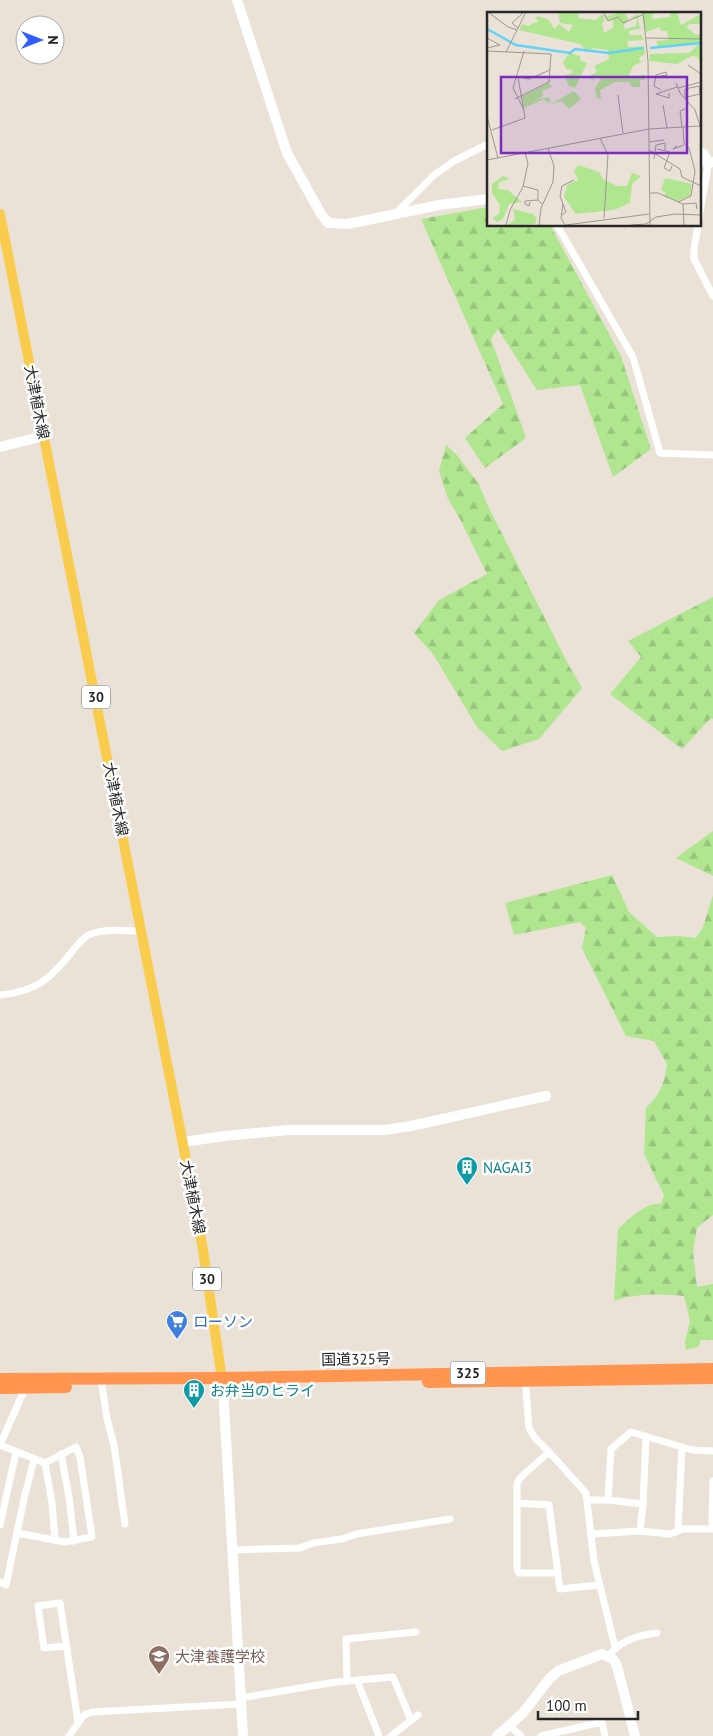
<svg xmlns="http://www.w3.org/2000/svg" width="713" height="1736" font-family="'PT Sans','Noto Sans JP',sans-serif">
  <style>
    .forest { fill: url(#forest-firs) }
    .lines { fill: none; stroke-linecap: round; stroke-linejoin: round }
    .street { stroke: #fff; stroke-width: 7 }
    .secondary { stroke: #fff; stroke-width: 10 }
    .primary { stroke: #f9cc4e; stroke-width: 10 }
    .highway { stroke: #ff954e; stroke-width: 12 }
    .labels { text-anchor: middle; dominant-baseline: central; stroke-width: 5; stroke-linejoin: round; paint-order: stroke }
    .shield { fill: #fff; stroke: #686868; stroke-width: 1 }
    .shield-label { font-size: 14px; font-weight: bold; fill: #272727 }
    .street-label { font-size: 15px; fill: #272727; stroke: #fff }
    .culture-label { font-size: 15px; fill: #0d838f; stroke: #fff; text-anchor: start }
    .shop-label { font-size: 15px; fill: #366cbe; stroke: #fff; text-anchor: start }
    .education-label { font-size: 15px; fill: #785e54; stroke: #fff; text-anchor: start }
    .inset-river { fill: none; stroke: #61d3f6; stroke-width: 2.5 }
    .inset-road { fill: none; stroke: #9d9791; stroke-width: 1 }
    .view { fill: #7b2cbf; fill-opacity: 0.15; stroke: #7b2cbf; stroke-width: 2.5 }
    .inset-edge { fill: none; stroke: #272727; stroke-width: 2.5 }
  </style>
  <defs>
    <pattern id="forest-firs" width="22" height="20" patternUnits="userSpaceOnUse" patternTransform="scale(1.25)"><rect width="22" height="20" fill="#afe68f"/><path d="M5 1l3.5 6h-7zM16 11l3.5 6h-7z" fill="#97c57b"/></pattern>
  </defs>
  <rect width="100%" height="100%" fill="#ebe2d7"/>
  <!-- forest -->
  <g class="forest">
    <polygon points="488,207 488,225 550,225 621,356 651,449 613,477 580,385 537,390 498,329 491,339 526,438 485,468 465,438 503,404 421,219"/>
    <polygon points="446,445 456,454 479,484 487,504 568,664 582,688 539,739 502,751 477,727 433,654 414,633 439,600 487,574 460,519 448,499 439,471"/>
    <polygon points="713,597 713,719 711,718 682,749 610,694 641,657 628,641"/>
    <polygon points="713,831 713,876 676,858"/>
    <path d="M 612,875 L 629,912 L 657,937 L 680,936 L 696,938 L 703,927 L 713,895 L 713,1215 L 697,1228 L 693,1252 L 697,1287 L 713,1284 L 713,1340 L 701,1340 L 698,1347 L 686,1350 L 685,1342 L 690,1321 L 684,1296 C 660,1294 637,1293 614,1301 L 618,1229 C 630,1219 645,1202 661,1204 L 664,1195 L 644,1154 L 646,1108 C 661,1093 664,1085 667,1064 L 654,1041 L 626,1036 L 582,948 L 586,928 L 580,922 L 514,935 L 505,903 Z"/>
  </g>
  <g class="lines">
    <!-- street -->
    <g class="street">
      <polyline points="699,150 705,153 709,161 699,218"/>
      <polyline points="396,213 433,176 454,161 488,144"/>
      <polyline points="557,225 633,357 660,453 713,455"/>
      <polyline points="698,225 694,249 694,259 713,296"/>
      <path d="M 0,995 C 37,991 49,980 71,953 C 77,946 82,937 91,934 C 105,928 126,931 142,931"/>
      <polyline points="525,1378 529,1428 535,1438 549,1452"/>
      <polyline points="101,1379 107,1419 114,1445 125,1524"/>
      <polyline points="0,1445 45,1463 76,1447 80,1457 92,1537 65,1542 17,1533"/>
      <polyline points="0,1445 26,1386"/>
      <polyline points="61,1454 69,1497 74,1541"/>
      <polyline points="45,1463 52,1503 55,1540"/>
      <polyline points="713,1481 712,1522 713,1527"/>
      <polyline points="588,1500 608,1500 611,1449 631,1432 692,1450 713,1451"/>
      <polyline points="608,1500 643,1504"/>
      <polyline points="517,1503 549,1505 560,1589 599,1585"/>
      <polyline points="0,1525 16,1452"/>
      <polyline points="678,1529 682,1447"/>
      <polyline points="640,1531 643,1504 646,1436"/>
      <polyline points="591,1534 640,1531 670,1534 683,1529 713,1529"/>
      <polyline points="233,1550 300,1548 313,1543 342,1539 356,1534 450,1519"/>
      <polyline points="557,1573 519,1573 517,1570 517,1484 520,1478 549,1452 586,1493 594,1561 615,1647"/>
      <polyline points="0,1582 6,1585 24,1499 34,1460"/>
      <polyline points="66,1646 44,1648 38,1606 60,1603 78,1722"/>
      <path d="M 609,1656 C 619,1641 639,1635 657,1633"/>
      <polyline points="357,1680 379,1736"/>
      <polyline points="347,1681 346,1639 416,1632"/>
      <polyline points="241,1698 336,1682 393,1677 411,1720"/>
      <polyline points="509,1725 521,1736"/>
      <polyline points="69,1736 84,1715 92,1712 241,1704"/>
      <polyline points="391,1736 418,1715"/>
      <polyline points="541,1736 602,1722 605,1736"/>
    </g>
    <!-- secondary -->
    <g class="secondary">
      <polyline points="237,0 287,153 321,214 328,223 348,224 439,205 488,199"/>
      <polyline points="699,162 713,162"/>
      <polyline points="0,447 44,436"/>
      <polyline points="183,1142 224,1136 288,1130 385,1130 411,1126 546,1096"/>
      <polyline points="223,1386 243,1736"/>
      <polyline points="497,1736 522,1714 550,1678 558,1671 602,1654 613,1659 617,1666 635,1736"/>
    </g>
    <!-- primary -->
    <polyline class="primary" points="0,214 190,1180 203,1250 223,1386"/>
    <!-- highway -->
    <g class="highway">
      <polyline points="0,1379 222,1378 713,1369"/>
      <polyline points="428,1382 713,1378"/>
      <polyline points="0,1388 66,1387"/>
    </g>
  </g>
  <!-- icons -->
  <defs>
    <g id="building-pin" transform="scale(1.125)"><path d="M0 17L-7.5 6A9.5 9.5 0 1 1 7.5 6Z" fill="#0f9aa8" stroke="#fff"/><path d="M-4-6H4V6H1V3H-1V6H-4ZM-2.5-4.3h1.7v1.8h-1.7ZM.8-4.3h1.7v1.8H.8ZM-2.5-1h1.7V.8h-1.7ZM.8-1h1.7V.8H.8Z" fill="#fff"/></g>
    <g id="supermarket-pin" transform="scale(1.125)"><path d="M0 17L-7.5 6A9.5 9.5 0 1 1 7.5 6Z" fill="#3f7fe0" stroke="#fff"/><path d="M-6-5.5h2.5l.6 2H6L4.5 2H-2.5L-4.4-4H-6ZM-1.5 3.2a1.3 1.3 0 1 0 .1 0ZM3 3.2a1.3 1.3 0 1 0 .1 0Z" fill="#fff"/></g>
    <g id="school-pin" transform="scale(1.125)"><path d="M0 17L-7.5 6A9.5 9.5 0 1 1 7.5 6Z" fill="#8d6e63" stroke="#fff"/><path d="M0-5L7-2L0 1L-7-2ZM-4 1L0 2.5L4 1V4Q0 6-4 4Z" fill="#fff"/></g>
  </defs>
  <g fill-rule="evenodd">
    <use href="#building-pin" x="467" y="1167"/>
    <use href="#supermarket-pin" x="177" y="1321"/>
    <use href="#building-pin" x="194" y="1390"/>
    <use href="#school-pin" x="159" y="1656"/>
  </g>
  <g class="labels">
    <!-- shield labels -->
    <g class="shield">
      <rect x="82" y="685.5" width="28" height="23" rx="4"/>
      <rect x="193" y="1267.5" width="28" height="23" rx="4"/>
      <rect x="450.5" y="1361.5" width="35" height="23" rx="4"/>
    </g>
    <g class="shield-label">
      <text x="96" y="697">30</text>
      <text x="207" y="1279">30</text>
      <text x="468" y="1373">325</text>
    </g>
    <!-- street labels -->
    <g class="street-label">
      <text transform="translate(37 402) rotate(79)">大津植木線</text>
      <text transform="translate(116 799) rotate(79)">大津植木線</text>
      <text transform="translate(193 1197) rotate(79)">大津植木線</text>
      <text transform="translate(356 1359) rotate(-1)">国道325号</text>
    </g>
    <!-- culture labels -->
    <g class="culture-label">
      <text x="483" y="1167">NAGAI3</text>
      <text x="210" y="1390">お弁当のヒライ</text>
    </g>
    <!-- shop labels -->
    <g class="shop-label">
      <text x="193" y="1321">ローソン</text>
    </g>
    <!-- education labels -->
    <g class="education-label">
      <text x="175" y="1656">大津養護学校</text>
    </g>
  </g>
  <!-- overview -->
  <g transform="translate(487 12)">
    <rect width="214" height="214" fill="#ebe2d7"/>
    <path d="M 71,0 L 93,0 L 90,6 L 109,8 L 115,2 L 118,8 L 115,11 L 117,21 L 126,16 L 126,8 L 121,8 L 116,0 L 120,4 L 137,0 L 142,8 L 136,13 L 138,17 L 149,14 L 150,6 L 143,6 L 151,2 L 152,14 L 155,16 L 142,19 L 142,23 L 155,23 L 157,28 L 140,29 L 141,35 L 157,34 L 158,42 L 152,46 L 153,49 L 158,48 L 146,54 L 142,63 L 148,67 L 157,62 L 158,68 L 153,68 L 153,75 L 145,75 L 142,70 L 128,70 L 113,78 L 114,86 L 110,87 L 108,76 L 114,67 L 108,64 L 106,69 L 102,64 L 110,60 L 107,54 L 122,47 L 121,38 L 107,36 L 100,39 L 93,32 L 32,18 L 35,12 L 41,14 L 52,9 L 48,7 L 51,4 L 62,8 L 67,17 L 72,12 L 82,20 L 86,13 L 73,11 ZM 154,0 L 169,0 L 164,4 L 167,7 L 183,5 L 183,0 L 190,0 L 194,13 L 212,3 L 214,12 L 203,12 L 199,15 L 209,23 L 214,22 L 214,54 L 211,45 L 205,44 L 190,52 L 162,49 L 163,42 L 202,41 L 213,31 L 171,35 L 169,29 L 181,28 L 180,19 L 174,19 L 173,15 L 159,20 ZM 82,41 L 93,44 L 93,48 L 100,51 L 88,76 L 82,74 L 77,64 L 85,61 L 85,58 L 79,57 L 76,50 ZM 62,71 L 65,75 L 55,79 L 56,84 L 49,88 L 61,85 L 64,89 L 61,91 L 57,87 L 37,96 L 35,84 ZM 87,79 L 94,87 L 82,97 L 75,89 L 62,93 ZM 91,153 L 112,160 L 116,167 L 130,174 L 140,174 L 145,161 L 154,164 L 145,172 L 143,191 L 127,198 L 89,202 L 77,185 L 80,173 L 91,168 L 87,159 ZM 16,164 L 23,167 L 12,170 L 11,177 L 21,178 L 35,190 L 22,192 L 16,207 L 10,210 L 5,206 L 12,202 L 13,193 L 5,181 L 5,172 ZM 26,197 L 46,202 L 50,206 L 48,212 L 21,213 L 28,207 Z" fill="#afe68f"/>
    <path d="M 178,166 L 205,172 L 203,184 L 190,189 L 176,184 L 179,181 L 174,178 Z" fill="#afe68f"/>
    <path class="inset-river" d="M 0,17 L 29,33 L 83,41 L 88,37 L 122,41 L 156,36M 163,36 L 214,31"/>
    <path class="inset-road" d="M 1,0 L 21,15 L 30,18M 116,0 L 121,9 L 131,5M 156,0 L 161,49 L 163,213M 131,5 L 136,11 L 155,3M 31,16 L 25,11 L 37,0M 0,26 L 13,33 L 0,36M 159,26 L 214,27M 0,39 L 64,42 L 62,70 L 28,87M 19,40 L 39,0M 201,53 L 214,62M 31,65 L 42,67 L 63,58M 169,65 L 180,63 L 179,60 L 169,63 L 167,74 L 174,78M 189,71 L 193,81 L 208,98 L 214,117M 191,76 L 214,70M 182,81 L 182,86 L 169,82 L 190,75M 131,83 L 136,121M 198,87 L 198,77 L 212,74 L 213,82 L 200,85M 176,93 L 180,116M 37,98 L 26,76 L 37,39M 0,104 L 11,146M 195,115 L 193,99 L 198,97M 162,117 L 213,114M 5,118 L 38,106 L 31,65M 113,126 L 121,143 L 117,206M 162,130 L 177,128M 190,134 L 186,137 L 197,133M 170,137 L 183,140 L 177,156 L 183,159 L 185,154M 162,138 L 193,157 L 195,165 L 214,174M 167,147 L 169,133 L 178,131 L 178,139M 0,148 L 162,117M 0,161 L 0,184M 36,174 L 51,178 L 51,188 L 55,192M 163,181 L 171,181 L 196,192 L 209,191 L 210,197M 43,190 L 42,194 L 38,192 L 38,189 L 51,188M 191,190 L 204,184 L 208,159 L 202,136 L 197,131 L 196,115M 76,192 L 74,206 L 78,213M 196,192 L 197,213M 75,203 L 79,200 L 73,184 L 75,174 L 87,168M 19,213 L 23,198 L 36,175 L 41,151 L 38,141M 52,213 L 54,196 L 66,170 L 67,154 L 61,136M 79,213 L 162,202M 144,213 L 159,212 L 169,205 L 188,202 L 214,203"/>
    <path class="view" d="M 14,65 L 200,65 L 200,141 L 14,141 Z"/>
    <rect width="214" height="214" class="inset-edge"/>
  </g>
  <!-- north arrow -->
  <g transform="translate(40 40) rotate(90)"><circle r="24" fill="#ffffff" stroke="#a9a9a9"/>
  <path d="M0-4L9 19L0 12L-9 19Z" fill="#305dff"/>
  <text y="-8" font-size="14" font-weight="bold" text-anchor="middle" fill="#272727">N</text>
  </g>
  <!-- scale -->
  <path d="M538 1711v8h100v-8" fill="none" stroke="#272727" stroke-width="2.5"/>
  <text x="546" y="1711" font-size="15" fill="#272727" stroke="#ffffff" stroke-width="4" paint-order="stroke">100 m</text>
</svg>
